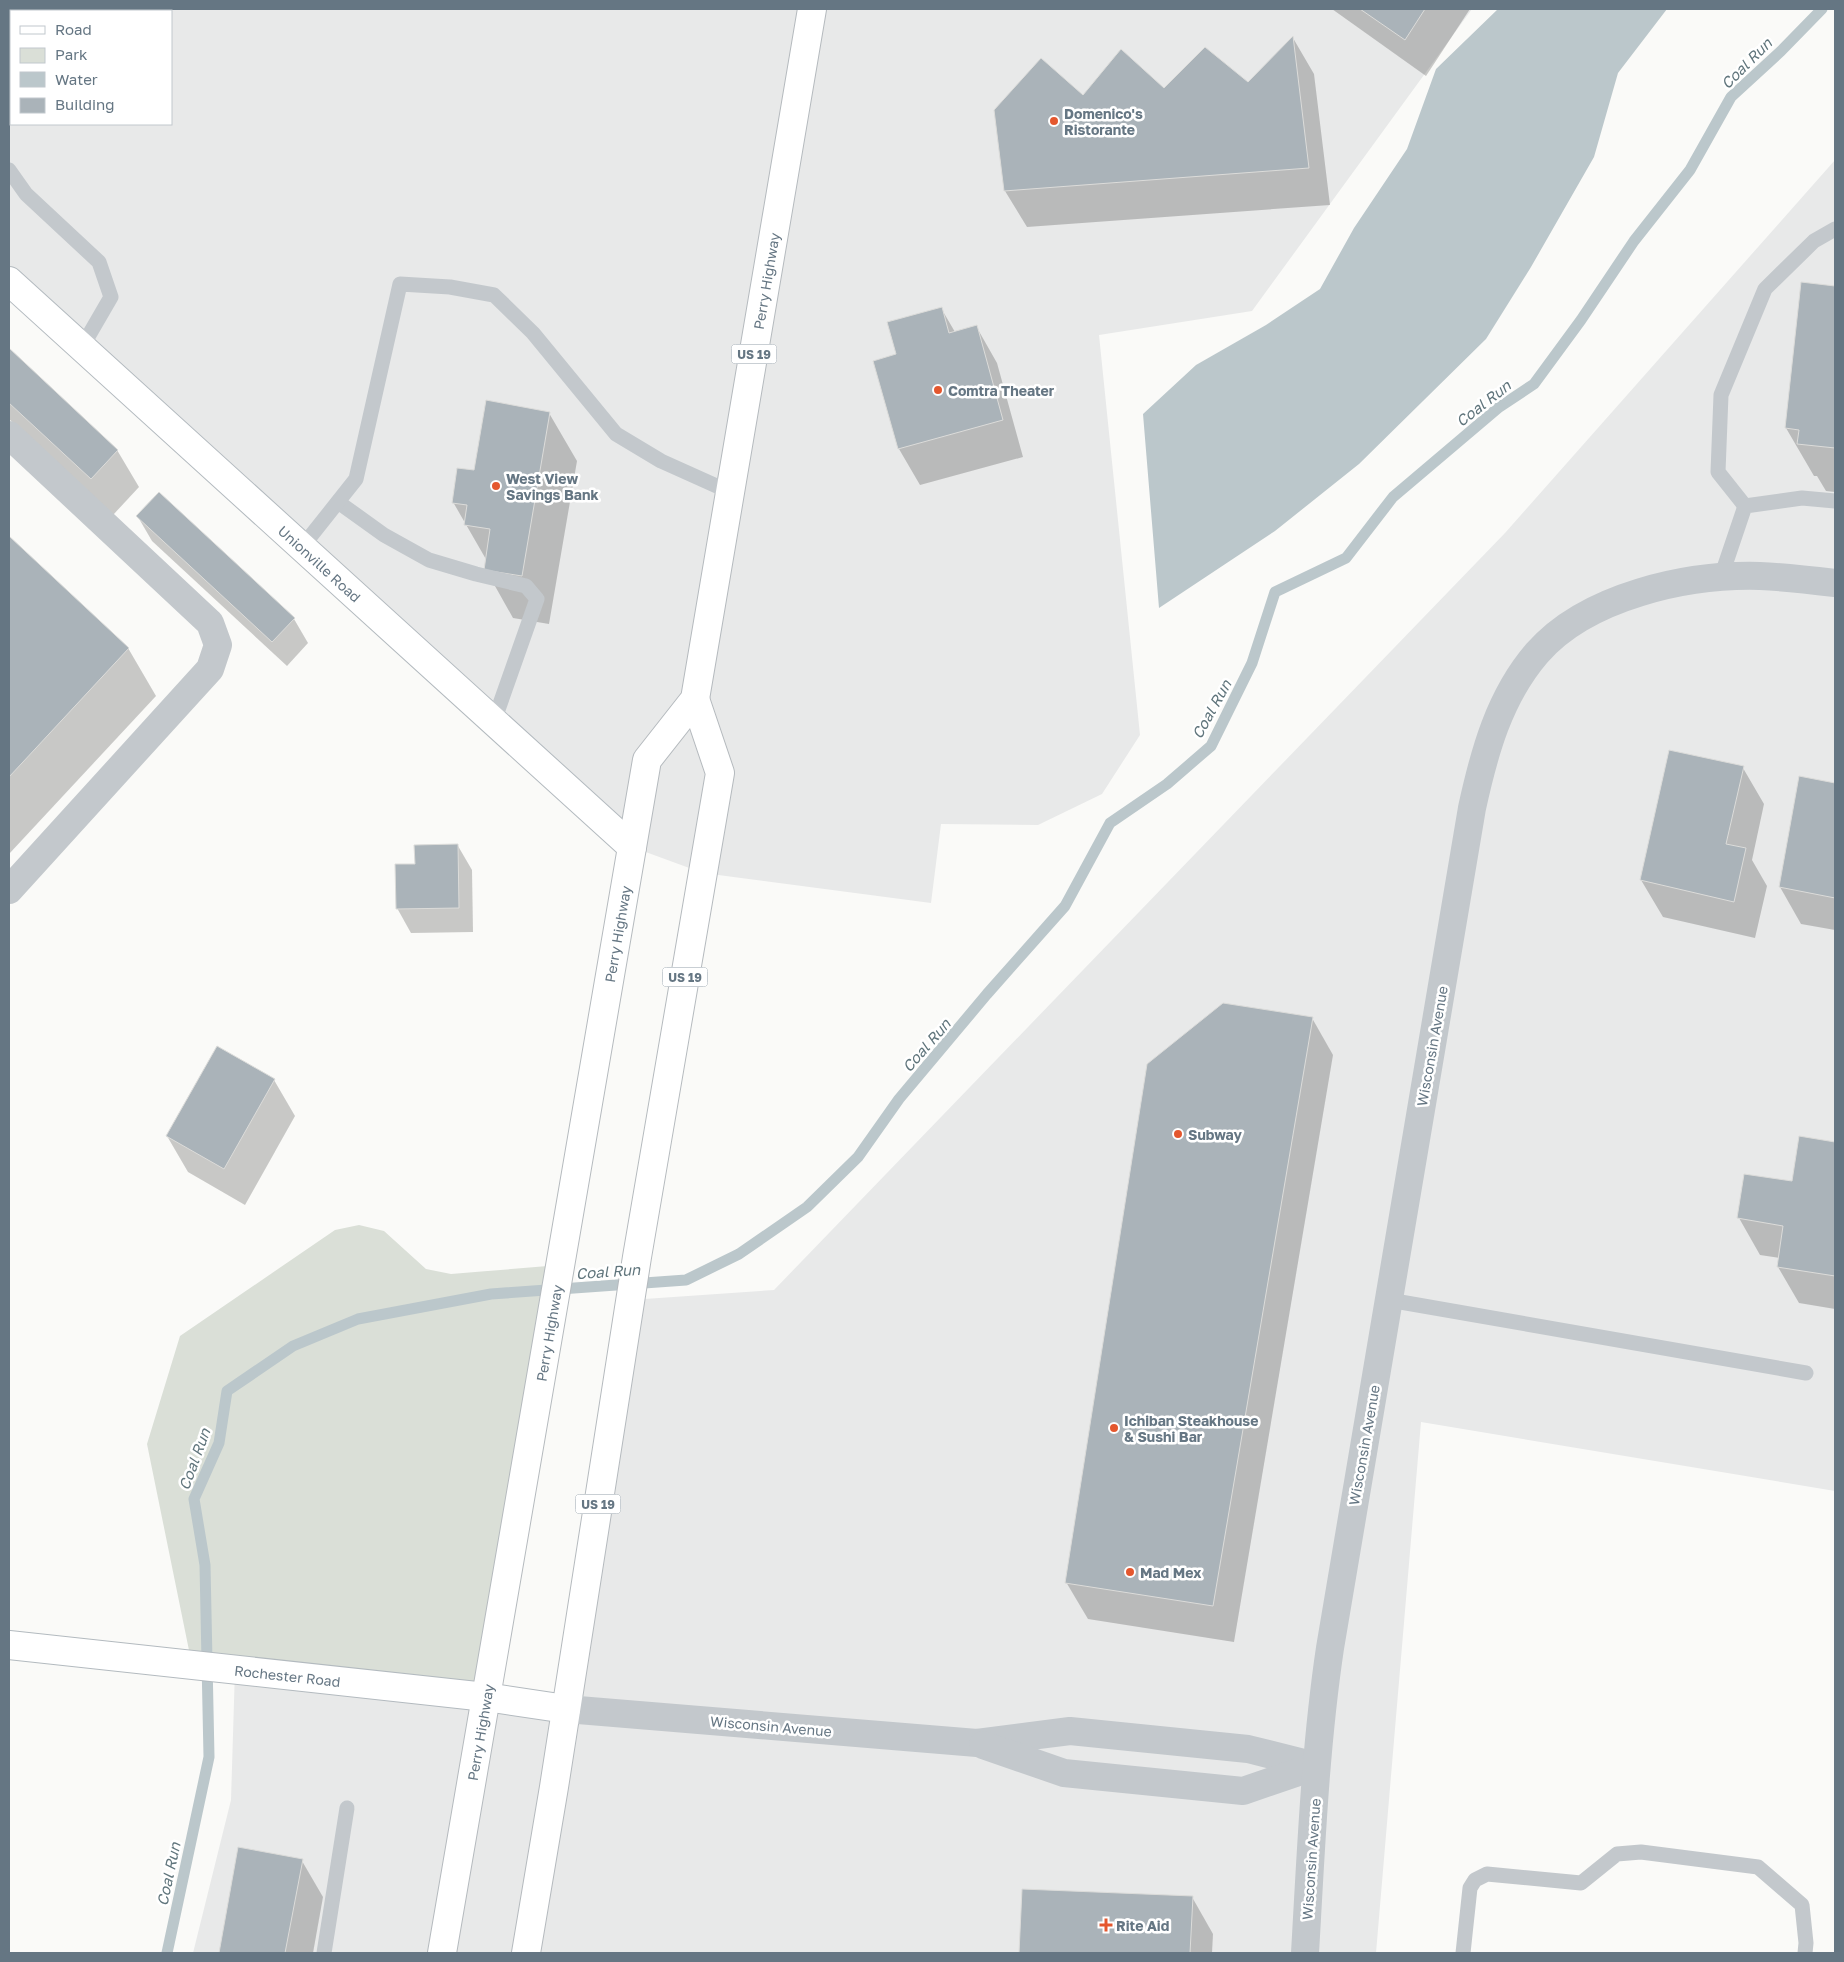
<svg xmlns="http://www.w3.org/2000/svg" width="1844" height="1962" font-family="'Golos Text',sans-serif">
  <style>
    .built { fill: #e8e9e9; fill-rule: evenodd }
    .green { fill: #dadfd7 }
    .water { fill: #bbc7cb }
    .shadow { fill: #0003 }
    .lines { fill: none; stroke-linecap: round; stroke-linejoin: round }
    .stream { stroke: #bbc7cb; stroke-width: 11 }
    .building { fill: #aab3b9; stroke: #dcdcda }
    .secondary-casing { stroke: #b3babf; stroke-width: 30 }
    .primary-casing { stroke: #b5babe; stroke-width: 30 }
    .lane { stroke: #c3c8cc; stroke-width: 15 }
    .street { stroke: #c3c8cc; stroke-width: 28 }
    .secondary { stroke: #fff; stroke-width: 28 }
    .primary { stroke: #fff; stroke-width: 28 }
    .poi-dot { fill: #e4572e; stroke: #fff; stroke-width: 2 }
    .labels { text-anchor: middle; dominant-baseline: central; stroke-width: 5; stroke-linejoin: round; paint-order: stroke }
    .shield { fill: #fff; stroke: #939fa8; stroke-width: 1 }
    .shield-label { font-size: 12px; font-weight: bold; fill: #657683 }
    .poi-label { font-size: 14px; font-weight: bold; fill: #657683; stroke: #fff; text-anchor: start }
    .street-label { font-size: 14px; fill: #657683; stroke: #fff }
    .water-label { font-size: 15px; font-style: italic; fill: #60757c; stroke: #fff }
  </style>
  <rect width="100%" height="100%" fill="#fafaf8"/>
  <!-- built -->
  <g class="built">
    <path d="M 9,9 L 1472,9 L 1252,311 L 1099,335 L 1140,735 L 1102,794 L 1038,825 L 941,824 L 931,903 L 703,873 L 632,847 L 9,281 ZM 11,11 L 171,11 L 171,124 L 11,124 Z"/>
    <polygon points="1835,160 1835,1491 1421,1422 1376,1953 193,1953 231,1800 235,1669 566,1709 630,1300 774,1290 1505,533"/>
  </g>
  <!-- green -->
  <polygon class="green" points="359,1225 384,1231 426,1269 451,1274 560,1265 486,1697 192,1665 147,1444 180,1336 335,1230"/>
  <!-- water -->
  <polygon class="water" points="1498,9 1667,9 1618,73 1594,157 1531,267 1486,339 1359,464 1275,531 1159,608 1143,414 1196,365 1266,325 1320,289 1354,228 1407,149 1436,69"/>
  <!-- shadow -->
  <g class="shadow">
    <polygon points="1332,9 1470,9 1426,76"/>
    <polygon points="1293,38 1314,74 1330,205 1027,227 1005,191 1083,97 1248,84"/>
    <polygon points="1802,283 1835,287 1835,492 1826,491 1817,476 1814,476 1786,428"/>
    <polygon points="941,308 955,332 976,326 997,363 1023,457 920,485 899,449 874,361 898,355"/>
    <polygon points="9,350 117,450 139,487 113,515 9,419"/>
    <polygon points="549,413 577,461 549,624 513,618 486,570 487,561 453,502 475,472"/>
    <polygon points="138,517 294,619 308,643 287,666 152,541"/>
    <polygon points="9,538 128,648 156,696 9,854"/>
    <polygon points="1743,768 1764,804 1752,860 1767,886 1755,938 1663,917 1641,880"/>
    <polygon points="1800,778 1835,784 1835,930 1801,924 1780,887"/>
    <polygon points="458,846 472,870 473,932 411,933 397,908 416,865"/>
    <polygon points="1312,1018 1333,1055 1234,1642 1088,1619 1066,1582"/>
    <polygon points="274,1080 295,1116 245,1205 188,1172 167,1136"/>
    <polygon points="1800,1138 1835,1143 1835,1309 1799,1303 1778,1267 1780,1258 1760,1255 1739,1218 1793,1183"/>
    <polygon points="239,1849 302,1861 323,1897 313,1953 220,1953"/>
    <polygon points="1023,1890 1192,1897 1213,1934 1212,1953 1020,1953"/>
  </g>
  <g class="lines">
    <!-- stream -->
    <polyline class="stream" points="167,1953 209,1757 205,1565 194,1499 219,1443 227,1391 293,1346 358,1319 491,1294 686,1280 739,1254 807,1207 858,1157 899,1099 987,994 1065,906 1110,823 1167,784 1211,746 1252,663 1275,592 1346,558 1393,497 1498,408 1534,384 1581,320 1634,241 1690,170 1731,97 1781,51 1822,9"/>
  </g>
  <!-- building -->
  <g class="building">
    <polygon points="1360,9 1425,9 1405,40"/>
    <polygon points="1293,36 1309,168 1004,191 994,110 1041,58 1083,95 1121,49 1164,88 1205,47 1248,82"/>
    <polygon points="1801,282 1835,286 1835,448 1797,444 1799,430 1785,428"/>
    <polygon points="942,307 949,333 977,325 1003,420 898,449 873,361 896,354 887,322"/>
    <polygon points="9,348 118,450 91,479 9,403"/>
    <polygon points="486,400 550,412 522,576 484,570 490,529 464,525 467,505 452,503 457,468 474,470"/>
    <polygon points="159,492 295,618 272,642 136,516"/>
    <polygon points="9,536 129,648 9,777"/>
    <polygon points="1669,750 1744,766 1726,844 1746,848 1734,902 1640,880"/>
    <polygon points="1799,776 1835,783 1835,898 1779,887"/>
    <polygon points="458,844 459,908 396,909 395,864 415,864 414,845"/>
    <polygon points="1223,1003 1313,1017 1213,1606 1065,1583 1147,1064"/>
    <polygon points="217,1046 275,1079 224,1169 166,1136"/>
    <polygon points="1799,1136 1835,1142 1835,1276 1777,1267 1783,1226 1737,1218 1744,1174 1792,1181"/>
    <polygon points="238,1847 303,1859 285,1953 219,1953"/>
    <polygon points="1022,1889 1193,1896 1190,1953 1019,1953"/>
  </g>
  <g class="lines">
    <!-- secondary casing -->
    <g class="secondary-casing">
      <g id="secondary">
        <path id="s1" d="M 9,281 L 632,847"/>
        <path id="s2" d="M 9,1645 L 486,1697 L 566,1709"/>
      </g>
    </g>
    <!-- primary casing -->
    <g class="primary-casing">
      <g id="primary">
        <path id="s3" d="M 442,1953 L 647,760 L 695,699 L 812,9"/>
        <polyline points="526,1953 554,1787 637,1257 720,773 695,699"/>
      </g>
    </g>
    <!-- lane -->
    <g class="lane">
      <polyline points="9,170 26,194 99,262 111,297 82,347"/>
      <polyline points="338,502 384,535 429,560 476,574 526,586 537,599 494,721"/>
      <polyline points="1745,506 1718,472 1721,395 1765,289 1814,241 1835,229"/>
      <polyline points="302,547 356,479 400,284 450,287 494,295 533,333 616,434 661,461 730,492"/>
      <polyline points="1721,577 1745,506 1802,498 1835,501"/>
      <polyline points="1389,1300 1806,1373"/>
      <polyline points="324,1953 347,1808"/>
      <polyline points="1463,1953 1470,1888 1475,1880 1487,1874 1581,1883 1617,1854 1641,1852 1758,1867 1802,1905 1806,1943 1805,1953"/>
    </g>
    <!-- street -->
    <g class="street">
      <polyline points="9,435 210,623 218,645 210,669 9,890"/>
      <polyline points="566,1709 977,1743 1070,1731 1248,1749 1316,1766"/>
      <polyline points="983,1745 1064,1773 1243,1791 1316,1766"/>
      <path d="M 1305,1953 C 1311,1851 1315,1749 1330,1648 L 1472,808 C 1484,753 1499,697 1537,653 C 1587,596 1687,574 1760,576 C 1785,577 1810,580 1835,583"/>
    </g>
    <!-- secondary -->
    <use href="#secondary" class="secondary"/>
    <!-- primary -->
    <use href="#primary" class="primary"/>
  </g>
  <!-- markers -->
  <g class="poi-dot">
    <circle cx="1054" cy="121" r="5"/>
    <circle cx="938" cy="390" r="5"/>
    <circle cx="496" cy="486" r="5"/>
    <circle cx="1178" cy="1134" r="5"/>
    <circle cx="1114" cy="1428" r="5"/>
    <circle cx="1130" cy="1572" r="5"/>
    <path d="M1103.5 1917.5h5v5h5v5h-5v5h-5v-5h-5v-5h5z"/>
  </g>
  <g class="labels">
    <!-- shield labels -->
    <g class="shield">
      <rect x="731.5" y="344.5" width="45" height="19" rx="4"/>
      <rect x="662.5" y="967.5" width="45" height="19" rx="4"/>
      <rect x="575.5" y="1494.5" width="45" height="19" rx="4"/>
    </g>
    <g class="shield-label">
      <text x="754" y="354">US 19</text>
      <text x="685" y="977">US 19</text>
      <text x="598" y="1504">US 19</text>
    </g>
    <!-- poi labels -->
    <g class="poi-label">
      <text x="1064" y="113">Domenico's<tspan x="1064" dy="16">Ristorante</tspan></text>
      <text x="948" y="390">Comtra Theater</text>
      <text x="506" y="478">West View<tspan x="506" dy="16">Savings Bank</tspan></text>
      <text x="1188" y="1134">Subway</text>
      <text x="1124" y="1420">Ichiban Steakhouse<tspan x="1124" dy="16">&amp; Sushi Bar</tspan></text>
      <text x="1140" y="1572">Mad Mex</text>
      <text x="1116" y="1925">Rite Aid</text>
    </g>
    <!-- street labels -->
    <g class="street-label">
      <text stroke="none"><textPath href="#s3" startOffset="1712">Perry Highway</textPath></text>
      <text stroke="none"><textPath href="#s1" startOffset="420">Unionville Road</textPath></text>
      <text stroke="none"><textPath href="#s3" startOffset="1034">Perry Highway</textPath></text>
      <text transform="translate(1432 1046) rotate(-80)">Wisconsin Avenue</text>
      <text stroke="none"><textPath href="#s3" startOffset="629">Perry Highway</textPath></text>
      <text transform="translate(1364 1445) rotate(-80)">Wisconsin Avenue</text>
      <text stroke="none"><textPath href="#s2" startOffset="280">Rochester Road</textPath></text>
      <text transform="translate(771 1726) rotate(5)">Wisconsin Avenue</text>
      <text stroke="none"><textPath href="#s3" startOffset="224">Perry Highway</textPath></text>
      <text transform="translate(1311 1859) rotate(-86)">Wisconsin Avenue</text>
    </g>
    <!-- water labels -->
    <g class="water-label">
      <text transform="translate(1746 63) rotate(-45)">Coal Run</text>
      <text transform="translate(1483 403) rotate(-38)">Coal Run</text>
      <text transform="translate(1211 709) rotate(-61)">Coal Run</text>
      <text transform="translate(926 1045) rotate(-49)">Coal Run</text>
      <text transform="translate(608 1271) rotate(-4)">Coal Run</text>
      <text transform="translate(194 1459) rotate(-70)">Coal Run</text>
      <text transform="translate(168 1874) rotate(-78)">Coal Run</text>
    </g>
  </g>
  <!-- border -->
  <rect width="1844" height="1962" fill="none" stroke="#657683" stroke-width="20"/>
  <!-- legend -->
  <rect x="10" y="10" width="162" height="115" fill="#ffffff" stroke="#c1c8cd"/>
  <rect x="20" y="26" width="25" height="8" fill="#ffffff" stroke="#c1c8cd"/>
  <text x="55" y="35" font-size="15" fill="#657683">Road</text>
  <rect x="20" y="48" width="25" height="15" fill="#dadfd7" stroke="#c1c8cd"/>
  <text x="55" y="60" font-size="15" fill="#657683">Park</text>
  <rect x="20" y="72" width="25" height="15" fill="#bbc7cb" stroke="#c1c8cd"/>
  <text x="55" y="85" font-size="15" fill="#657683">Water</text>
  <rect x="20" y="98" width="25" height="15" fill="#aab3b9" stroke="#c1c8cd"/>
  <text x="55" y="110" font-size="15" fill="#657683">Building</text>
</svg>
